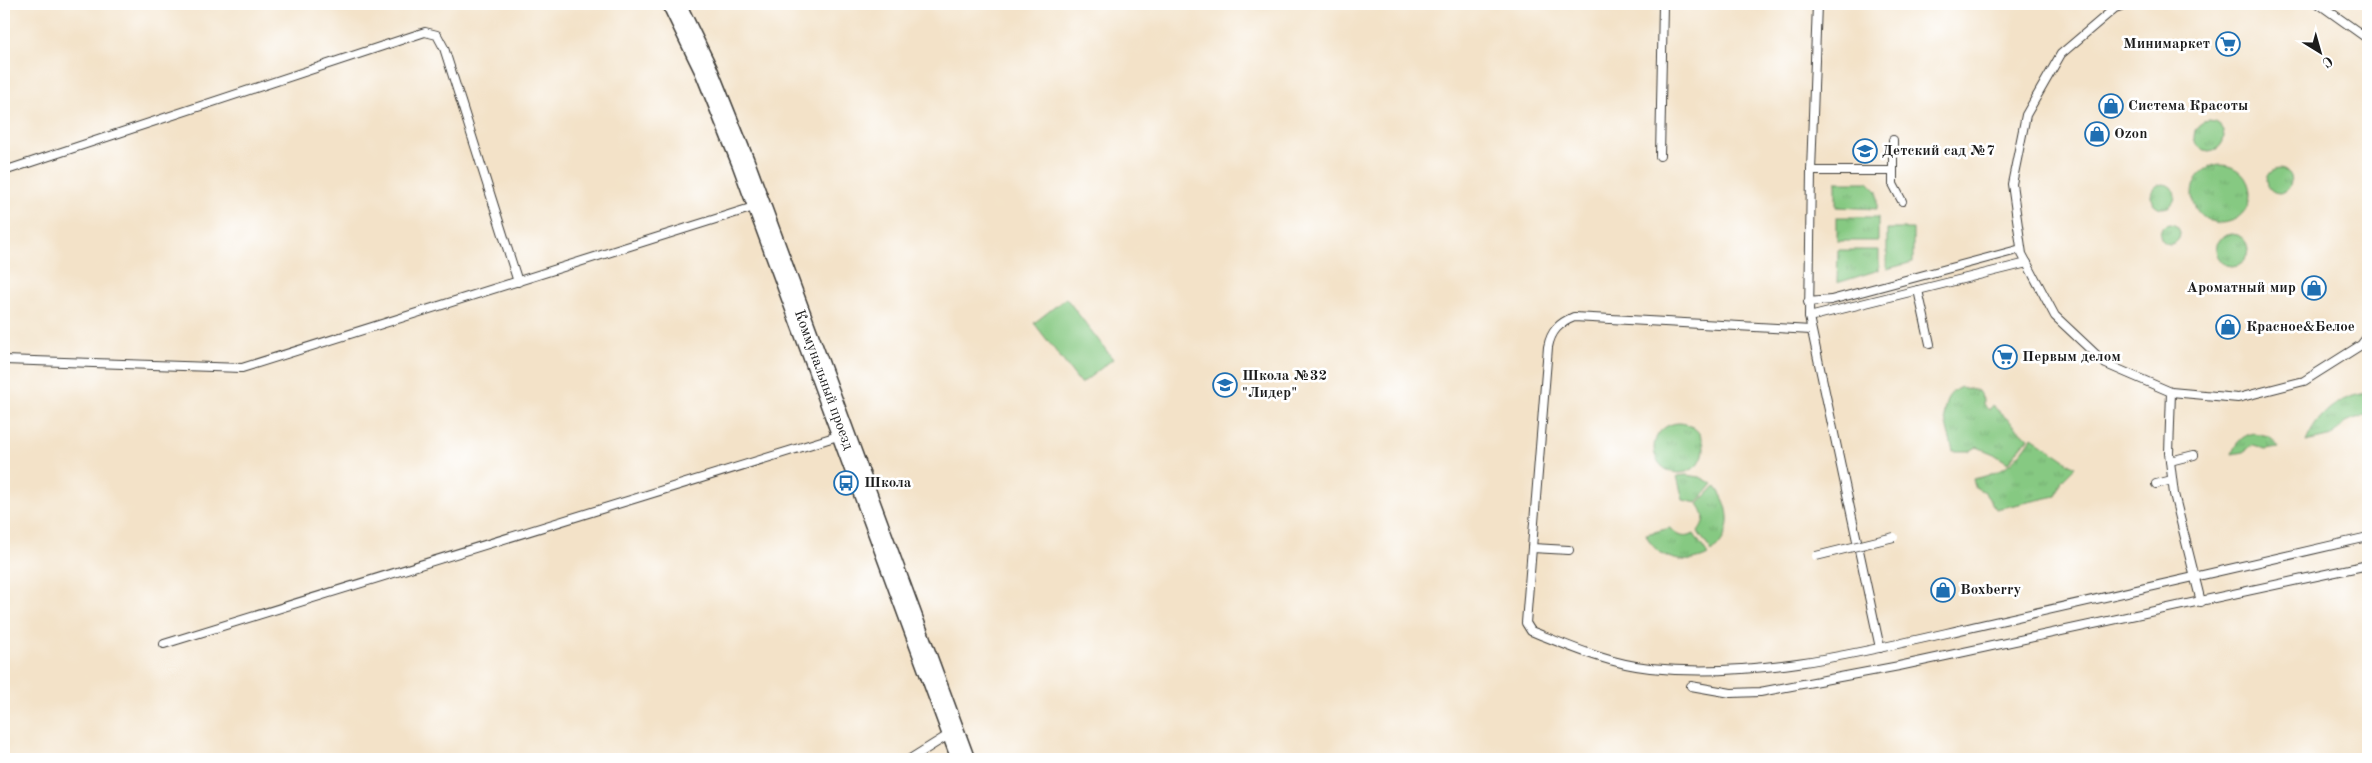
<svg xmlns="http://www.w3.org/2000/svg" width="2372" height="763" font-family="'Old Standard TT',serif">
  <style>
    .park { fill: url(#park-tufts); stroke: #51724f }
    .pitch { fill: #86c982; stroke: #51724f }
    .lines { fill: none; stroke-linecap: round; stroke-linejoin: round }
    .lane-casing { stroke: #3c3a36; stroke-width: 10 }
    .secondary-casing { stroke: #3c3a36; stroke-width: 25 }
    .lane { stroke: #fff; stroke-width: 8 }
    .secondary { stroke: #fff; stroke-width: 22 }
    .lane-bridge-casing { stroke: #3c3a36; stroke-width: 10; stroke-linecap: butt }
    .lane-bridge { stroke: #fff; stroke-width: 8 }
    .labels { text-anchor: middle; dominant-baseline: central; stroke-width: 5; stroke-linejoin: round; paint-order: stroke }
    .poi-label { font-size: 15px; font-weight: bold; fill: #1c1c1c; stroke: #fff; text-anchor: start }
    .street-label { font-size: 15px; fill: #1c1c1c; stroke: #fff }
  </style>
  <defs>
    <pattern id="park-tufts" width="24" height="20" patternUnits="userSpaceOnUse" patternTransform="scale(1.25)"><rect width="24" height="20" fill="#86c982"/><path d="M3 7l-1-3M5 7V3M7 7l1-3M15 17l-1-3M17 17v-4M19 17l1-3" fill="none" stroke="#73ac70"/></pattern>
  </defs>
  <rect width="100%" height="100%" fill="#fff"/>
  <filter id="ink" filterUnits="userSpaceOnUse"><feTurbulence type="fractalNoise" baseFrequency=".02" numOctaves="2"/><feDisplacementMap in="SourceGraphic" scale="10" xChannelSelector="R" yChannelSelector="G"/><feConvolveMatrix kernelMatrix="1 2 1 2 8 2 1 2 1" color-interpolation-filters="sRGB"/></filter>
  <filter id="wash" filterUnits="userSpaceOnUse"><feTurbulence type="fractalNoise" baseFrequency=".0096" numOctaves="4" result="noise"/><feDisplacementMap in="SourceGraphic" scale="20" xChannelSelector="R" yChannelSelector="G"/><feGaussianBlur stdDeviation="1.12" result="paint"/><feColorMatrix in="noise" values="0 0 0 0 0 0 0 0 0 0 0 0 0 0 0 0 0 1.4 0 .05"/><feComposite in="paint" operator="in"/></filter>
  <g filter="url(#wash)">
    <rect width="100%" height="100%" fill="#f3e2c8"/>
    <!-- park -->
    <g class="park">
      <circle cx="2209" cy="136" r="15"/>
      <circle cx="2221" cy="194" r="29"/>
      <circle cx="2279" cy="181" r="12"/>
      <polygon points="1836,182 1868,182 1877,191 1877,209 1836,207"/>
      <circle cx="2163" cy="196" r="12"/>
      <rect x="1837" y="217" width="41" height="24"/>
      <circle cx="2170" cy="234" r="10"/>
      <circle cx="2232" cy="250" r="16"/>
      <polygon points="1838,250 1879,250 1879,270 1837,283"/>
      <path d="M 1961,387 L 1978,391 L 1983,399 L 1983,404 L 1989,410 L 1992,405 L 2028,438 L 2008,463 L 1994,454 L 1977,447 L 1969,451 L 1953,451 C 1948,428 1933,399 1961,387 Z"/>
      <path d="M 2368,393 L 2368,414 L 2345,422 L 2332,436 L 2306,442 C 2317,415 2338,396 2368,393 Z"/>
      <circle cx="1679" cy="448" r="25"/>
      <path d="M 2253,433 L 2269,436 L 2279,447 L 2264,449 L 2253,445 L 2243,452 L 2232,454 C 2235,443 2242,436 2253,433 Z"/>
      <path d="M 2032,437 L 2075,467 L 2062,480 L 2056,496 L 1996,509 L 1984,492 L 1975,487 L 1973,479 C 2001,474 2017,461 2032,437 Z"/>
      <polygon points="1686,475 1700,477 1713,484 1697,503 1683,500 1677,476"/>
      <path d="M 1715,486 C 1732,507 1734,533 1712,552 L 1698,532 C 1705,523 1706,514 1698,504 Z"/>
      <path d="M 1670,528 C 1676,536 1684,539 1694,534 L 1708,555 C 1686,567 1655,559 1646,534 Z"/>
    </g>
    <!-- pitch -->
    <g class="pitch">
      <polygon points="1887,229 1913,229 1913,262 1887,269"/>
      <polygon points="1066,298 1113,359 1081,384 1034,323"/>
    </g>
  </g>
  <g filter="url(#ink)">
    <g class="lines">
      <!-- lane casing -->
      <g class="lane-casing">
        <g id="lane">
          <polyline points="1817,4 1811,171 1809,317 1880,648"/>
          <polyline points="2127,4 2115,8 2061,54 2026,115 2012,184 2022,254 2055,316 2106,364 2171,392 2238,398 2304,381 2361,345 2368,336"/>
          <polyline points="2319,4 2368,39"/>
          <polyline points="1660,156 1663,4"/>
          <polyline points="4,171 425,32 437,35 444,48 518,282"/>
          <polyline points="1811,171 1893,171 1893,184 1902,201"/>
          <polyline points="1893,171 1893,140"/>
          <polyline points="1918,290 1930,344"/>
          <polyline points="1808,302 1831,300 2021,249"/>
          <polyline points="1809,317 2027,263"/>
          <path d="M 1811,330 L 1574,317 C 1559,323 1551,331 1548,347 L 1526,623 L 1531,631 C 1569,646 1609,664 1650,668 C 1767,680 1882,647 1995,622 C 2119,594 2244,566 2368,537"/>
          <polyline points="4,360 242,368 757,206"/>
          <polyline points="2171,392 2169,453 2174,494 2201,602"/>
          <polyline points="2170,461 2194,455"/>
          <polyline points="2156,484 2172,480"/>
          <polyline points="1532,548 1569,550"/>
          <polyline points="164,644 841,435"/>
          <polyline points="1691,686 1731,693 1760,692 1899,666 2368,565"/>
          <polyline points="910,759 950,734"/>
        </g>
      </g>
      <!-- secondary casing -->
      <g class="secondary-casing">
        <polyline id="secondary" points="674,4 706,70 743,162 963,759"/>
      </g>
      <!-- lane -->
      <use href="#lane" class="lane"/>
      <!-- secondary -->
      <use href="#secondary" class="secondary"/>
      <!-- lane-bridge casing -->
      <g class="lane-bridge-casing">
        <polyline id="lane-bridge" points="1816,556 1894,537"/>
      </g>
      <!-- lane-bridge -->
      <use href="#lane-bridge" class="lane-bridge"/>
    </g>
  </g>
  <!-- icons -->
  <defs>
    <g id="supermarket-ring" transform="scale(1.25)"><circle r="9.5" fill="#fff" stroke="#1f6fb2" stroke-width="1.5"/><path d="M-6-5.5h2.5l.6 2H6L4.5 2H-2.5L-4.4-4H-6ZM-1.5 3.2a1.3 1.3 0 1 0 .1 0ZM3 3.2a1.3 1.3 0 1 0 .1 0Z" fill="#1f6fb2"/></g>
    <g id="shop-ring" transform="scale(1.25)"><circle r="9.5" fill="#fff" stroke="#1f6fb2" stroke-width="1.5"/><path d="M-5-2.5h2.3a2.7 3.5 0 0 1 5.4 0H5L5.5 6h-11ZM-1.5-2.5h3a1.5 2.3 0 0 0-3 0Z" fill="#1f6fb2"/></g>
    <g id="school-ring" transform="scale(1.25)"><circle r="9.5" fill="#fff" stroke="#1f6fb2" stroke-width="1.5"/><path d="M0-5L7-2L0 1L-7-2ZM-4 1L0 2.5L4 1V4Q0 6-4 4Z" fill="#1f6fb2"/></g>
    <g id="bus-ring" transform="scale(1.25)"><circle r="9.5" fill="#fff" stroke="#1f6fb2" stroke-width="1.5"/><path d="M-5-6H5V4H4V6H2V4H-2V6H-4V4H-5ZM-3.5-4V0h7V-4ZM-3.5 1.2v1.5H-2V1.2ZM2 1.2v1.5H3.5V1.2Z" fill="#1f6fb2"/></g>
  </defs>
  <g fill-rule="evenodd">
    <use href="#supermarket-ring" x="2228" y="44"/>
    <use href="#shop-ring" x="2111" y="106"/>
    <use href="#shop-ring" x="2097" y="134"/>
    <use href="#school-ring" x="1865" y="151"/>
    <use href="#shop-ring" x="2314" y="288"/>
    <use href="#shop-ring" x="2228" y="327"/>
    <use href="#supermarket-ring" x="2005" y="357"/>
    <use href="#school-ring" x="1225" y="385"/>
    <use href="#bus-ring" x="846" y="483"/>
    <use href="#shop-ring" x="1943" y="590"/>
  </g>
  <g class="labels">
    <!-- poi labels -->
    <g class="poi-label">
      <text x="2210" y="44" text-anchor="end">Минимаркет</text>
      <text x="2128" y="106">Система Красоты</text>
      <text x="2114" y="134">Ozon</text>
      <text x="1882" y="151">Детский сад №7</text>
      <text x="2296" y="288" text-anchor="end">Ароматный мир</text>
      <text x="2246" y="327">Красное&amp;Белое</text>
      <text x="2022" y="357">Первым делом</text>
      <text x="1242" y="376">Школа №32<tspan x="1242" dy="17">"Лидер"</tspan></text>
      <text x="864" y="483">Школа</text>
      <text x="1960" y="590">Boxberry</text>
    </g>
    <!-- street labels -->
    <g class="street-label">
      <text transform="translate(823 380) rotate(70)">Коммунальный проезд</text>
    </g>
  </g>
  <!-- margin -->
  <rect width="2372" height="763" fill="none" stroke="#fff" stroke-width="20"/>
  <!-- north arrow -->
  <g transform="translate(2320 52) rotate(143)" stroke="#ffffff" stroke-width="4" paint-order="stroke">
  <path d="M0-4L9 19L0 12L-9 19Z" fill="#1c1c1c"/>
  <text y="-8" font-size="14" font-weight="bold" text-anchor="middle" fill="#1c1c1c">С</text>
  </g>
</svg>
